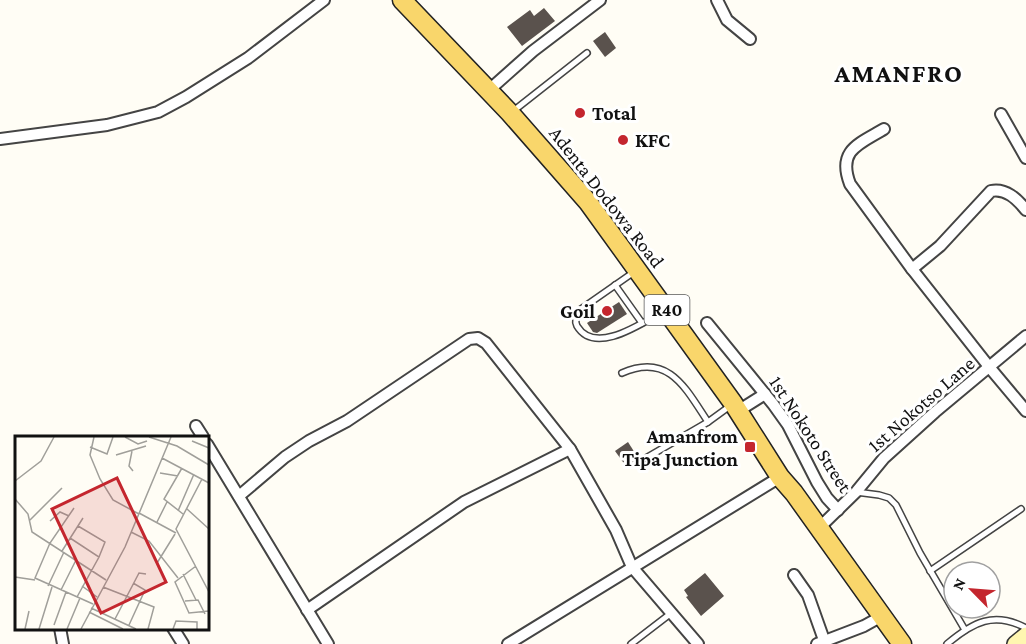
<svg xmlns="http://www.w3.org/2000/svg" width="1026" height="644" font-family="'Crimson Pro',serif">
  <style>
    .building { fill: #5a524d }
    .lines { fill: none; stroke-linecap: round; stroke-linejoin: round }
    .lane-casing { stroke: #444; stroke-width: 8 }
    .street-casing { stroke: #444; stroke-width: 14 }
    .secondary-casing { stroke: #333; stroke-width: 18 }
    .primary-casing { stroke: #222; stroke-width: 21 }
    .lane { stroke: #fff; stroke-width: 5 }
    .street { stroke: #fff; stroke-width: 10 }
    .secondary { stroke: #fff6b0; stroke-width: 15 }
    .primary { stroke: #f9d66b; stroke-width: 18 }
    .poi-dot { fill: #c4262e; stroke: #fff; stroke-width: 2 }
    .labels { text-anchor: middle; dominant-baseline: central; stroke-width: 6; stroke-linejoin: round; paint-order: stroke }
    .shield { fill: #fff; stroke: #585858; stroke-width: 1.5 }
    .shield-label { font-size: 18px; font-weight: bold; fill: #111 }
    .poi-label { font-size: 20px; font-weight: bold; fill: #111; stroke: #fff; text-anchor: start }
    .street-label { font-size: 20px; fill: #111; stroke: #fff }
    .district-label { font-size: 26px; font-weight: bold; letter-spacing: 1.5px; fill: #111; stroke: #fff }
    .inset-road { fill: none; stroke: #a09f9a; stroke-width: 1.5 }
    .view { fill: #c4262e; fill-opacity: 0.15; stroke: #c4262e; stroke-width: 3 }
    .inset-edge { fill: none; stroke: #111; stroke-width: 3 }
  </style>
  <rect width="100%" height="100%" fill="#fffdf5"/>
  <!-- building -->
  <g class="building">
    <polygon points="544,8 555,21 522,46 507,27 530,10 534,16"/>
    <polygon points="605,32 616,48 605,57 593,41"/>
    <polygon points="619,302 627,314 597,333 593,332 587,323"/>
    <polygon points="628,442 640,461 628,469 615,451"/>
    <polygon points="705,573 724,596 701,616 686,597 688,596 684,590"/>
  </g>
  <g class="lines">
    <!-- lane casing -->
    <g class="lane-casing">
      <g id="lane">
        <polyline points="512,112 587,53"/>
        <path d="M 634,272 L 581,309 C 577,314 574,320 577,326 C 595,356 642,323 662,312"/>
        <polyline points="615,285 642,323"/>
        <path d="M 622,373 C 669,352 686,389 708,422"/>
        <polyline points="646,458 708,422 730,406"/>
        <polyline points="856,492 879,495 889,498 896,505 920,553 965,630"/>
        <polyline points="930,571 1021,509"/>
        <polyline points="631,644 670,614"/>
        <path d="M 947,644 C 973,622 994,611 1026,628"/>
      </g>
    </g>
    <!-- street casing -->
    <g class="street-casing">
      <g id="street">
        <polyline points="717,0 727,20 750,39"/>
        <polyline points="488,91 533,51 600,0"/>
        <polyline points="1001,114 1026,158"/>
        <path d="M 884,129 C 859,144 837,150 850,184 L 912,269 L 990,368 L 1026,411"/>
        <polyline points="0,139 107,125 158,112 186,97 248,58 324,0"/>
        <path d="M 912,269 L 940,246 L 991,191 C 1006,188 1017,199 1026,210"/>
        <polyline points="707,323 773,404 788,425 817,482 827,498 838,510"/>
        <polyline points="738,411 765,394"/>
        <polyline points="196,426 203,437"/>
        <polyline points="207,444 328,644"/>
        <polyline points="239,496 285,457 309,441 347,421 469,339 478,338 486,343 570,449"/>
        <polyline points="819,528 856,492 884,458 935,412 1026,336"/>
        <polyline points="794,575 808,595 824,640"/>
        <polyline points="307,610 464,502 570,449 616,530 632,567 698,644"/>
        <polyline points="60,628 63,644"/>
        <polyline points="173,628 183,644"/>
        <polyline points="508,644 780,477"/>
        <polyline points="817,644 864,626 882,616"/>
      </g>
    </g>
    <!-- secondary casing -->
    <g class="secondary-casing">
      <polyline id="secondary" points="1015,644 1026,635"/>
    </g>
    <!-- primary casing -->
    <g class="primary-casing">
      <polyline id="primary" points="402,0 510,113 588,202 733,403 780,477 794,493 902,644"/>
    </g>
    <!-- lane -->
    <use href="#lane" class="lane"/>
    <!-- street -->
    <use href="#street" class="street"/>
    <!-- secondary -->
    <use href="#secondary" class="secondary"/>
    <!-- primary -->
    <use href="#primary" class="primary"/>
  </g>
  <!-- markers -->
  <g class="poi-dot">
    <circle cx="580" cy="113" r="6"/>
    <circle cx="623" cy="140" r="6"/>
    <circle cx="607" cy="311" r="6"/>
    <rect x="744" y="441" width="12" height="12" rx="3"/>
  </g>
  <g class="labels">
    <!-- shield labels -->
    <rect class="shield" x="644.5" y="295" width="45" height="30" rx="4.5"/>
    <g class="shield-label">
      <text x="667" y="310">R40</text>
    </g>
    <!-- poi labels -->
    <g class="poi-label">
      <text x="592" y="113">Total</text>
      <text x="635" y="140">KFC</text>
      <text x="595" y="311" text-anchor="end">Goil</text>
      <text x="738" y="436" text-anchor="end">Amanfrom<tspan x="738" dy="23">Tipa Junction</tspan></text>
    </g>
    <!-- street labels -->
    <g class="street-label">
      <text transform="translate(607 197) rotate(52)">Adenta Dodowa Road</text>
      <text transform="translate(921 404) rotate(-41)">1st Nokotso Lane</text>
      <text transform="translate(811 434) rotate(57)">1st Nokoto Street</text>
    </g>
    <!-- district labels -->
    <g class="district-label">
      <text x="899" y="73">AMANFRO</text>
    </g>
  </g>
  <!-- overview -->
  <g transform="translate(15 436)">
    <rect width="194" height="194" fill="#fffdf5"/>
    <path class="inset-road" d="M 79,1 L 75,19 L 85,43 L 98,64 L 124,78M 110,1 L 123,8 L 132,5M 134,1 L 162,10 L 194,29M 177,5 L 194,12M 75,11 L 92,18 L 98,1M 117,15 L 114,30 L 118,35M 101,19 L 131,10M 147,22 L 194,47M 167,32 L 149,63 L 168,78M 145,37 L 163,40M 187,43 L 161,93 L 194,156M 0,45 L 26,25 L 39,1M 0,63 L 13,78 L 17,96 L 91,144M 59,72 L 35,107 L 20,142 L 78,168M 172,73 L 194,93M 163,75 L 179,38M 124,77 L 161,97M 15,84 L 47,52M 35,85 L 45,76 L 54,80M 142,86 L 152,66M 63,90 L 90,106 L 84,121M 116,96 L 134,105 L 163,142M 55,102 L 84,121 L 62,161M 47,115 L 68,82M 142,127 L 160,98M 181,130 L 160,146 L 174,177 L 194,175M 168,138 L 181,164M 0,141 L 20,144M 33,150 L 49,116M 67,150 L 82,161M 88,151 L 139,171 L 133,193M 46,154 L 61,124M 170,165 L 183,164 L 190,178M 76,172 L 121,193M 74,176 L 108,193M 100,183 L 124,137 L 131,138M 39,189 L 51,156M 114,189 L 130,154 L 118,147M 10,193 L 14,175M 24,193 L 37,151M 52,193 L 65,162M 66,193 L 110,111 L 156,1M 158,193 L 161,185 L 182,186 L 182,193"/>
    <path class="view" d="M 102,42 L 151,146 L 86,177 L 37,73 Z"/>
    <rect width="194" height="194" class="inset-edge"/>
  </g>
  <!-- north arrow -->
  <g transform="translate(972 590) rotate(295)"><circle r="28" fill="#ffffff" stroke="#a0a0a0" stroke-width="1.5"/>
  <path d="M0-4.5L10 22L0 15L-10 22Z" fill="#c4262e"/>
  <text y="-9" font-size="16" font-weight="bold" text-anchor="middle" fill="#111111">N</text>
  </g>
</svg>
